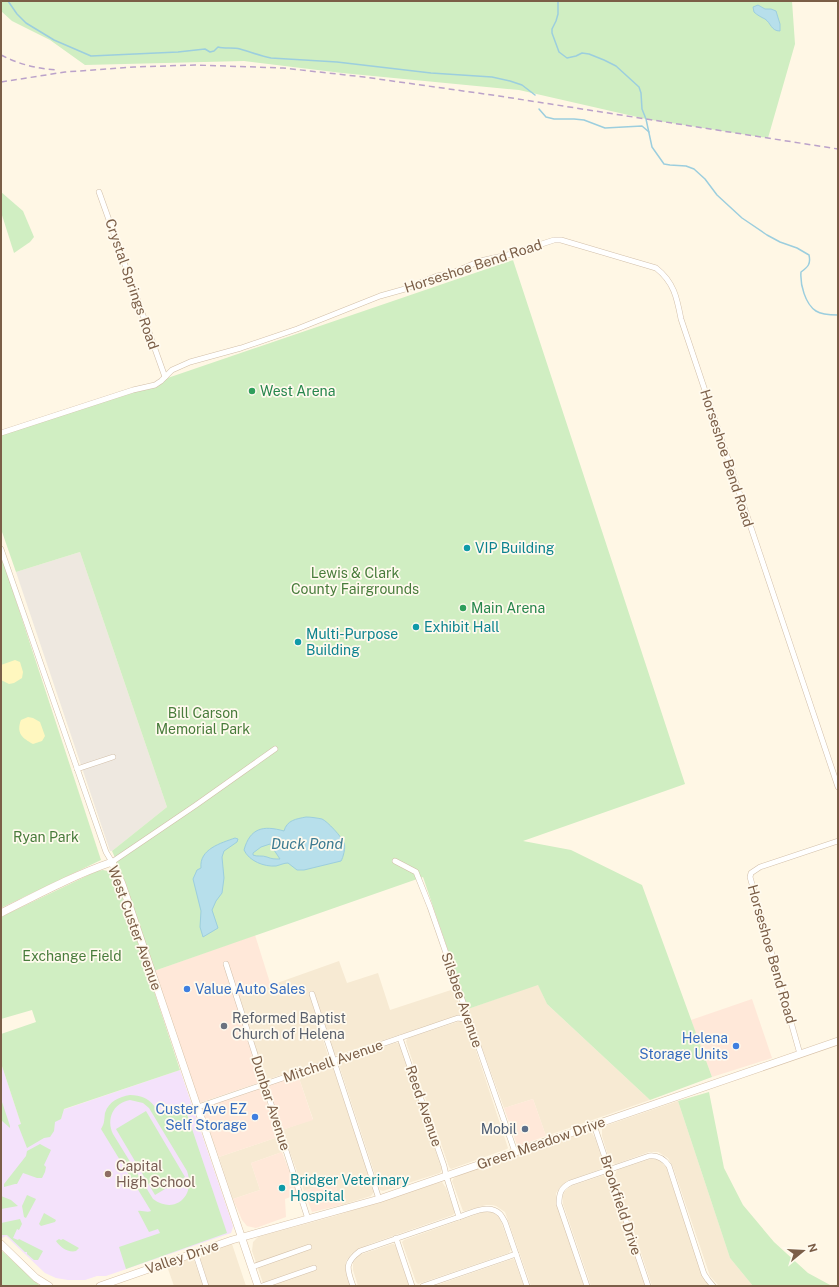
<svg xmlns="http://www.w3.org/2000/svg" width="839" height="1287" font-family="'Public Sans',sans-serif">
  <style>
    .residential { fill: #f7ead3 }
    .commercial { fill: #ffe8d9 }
    .industrial { fill: #eee8e0 }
    .education { fill: #f4e2fb }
    .green { fill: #d0eec2; fill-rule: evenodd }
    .sand { fill: #fff7bf }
    .water { fill: #b7dfeb; stroke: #9ccede; fill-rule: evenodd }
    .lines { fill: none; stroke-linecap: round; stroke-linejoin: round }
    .stream { stroke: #9ccede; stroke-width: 1.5 }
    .street-casing { stroke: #d2bfa9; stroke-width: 6 }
    .secondary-casing { stroke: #d8c2a9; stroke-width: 8 }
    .street { stroke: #fff; stroke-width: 5 }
    .secondary { stroke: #fff; stroke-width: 7 }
    .rail { stroke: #bba2ca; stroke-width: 1.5; stroke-dasharray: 6 4; stroke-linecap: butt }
    .leisure-dot { fill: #2e9e5b; stroke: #fffaee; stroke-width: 1.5 }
    .culture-dot { fill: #0f9aa8; stroke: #fffaee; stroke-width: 1.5 }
    .shop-dot { fill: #3f7fe0; stroke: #fffaee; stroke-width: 1.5 }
    .worship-dot { fill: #6b7280; stroke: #fffaee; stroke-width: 1.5 }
    .service-dot { fill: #5c6f8a; stroke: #fffaee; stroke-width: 1.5 }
    .education-dot { fill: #8d6e63; stroke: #fffaee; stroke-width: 1.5 }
    .labels { text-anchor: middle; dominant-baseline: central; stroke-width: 3.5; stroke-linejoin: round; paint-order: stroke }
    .street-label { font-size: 14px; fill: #7b5e47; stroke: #fffaee }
    .leisure-label { font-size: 14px; fill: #27864d; stroke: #fffaee; text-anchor: start }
    .culture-label { font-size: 14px; fill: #0d838f; stroke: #fffaee; text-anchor: start }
    .park-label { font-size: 14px; fill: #487c3b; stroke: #fffaee }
    .shop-label { font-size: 14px; fill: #366cbe; stroke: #fffaee; text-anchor: end }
    .worship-label { font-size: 14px; fill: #5b616d; stroke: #fffaee; text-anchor: start }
    .service-label { font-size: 14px; fill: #4e5e75; stroke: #fffaee; text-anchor: end }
    .education-label { font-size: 14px; fill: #785e54; stroke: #fffaee; text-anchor: start }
    .water-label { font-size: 15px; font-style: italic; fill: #3d7b91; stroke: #fffaee }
  </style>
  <rect width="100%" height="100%" fill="#fff7e5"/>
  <!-- residential -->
  <g class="residential">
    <polygon points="339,961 347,983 378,973 390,1010 454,989 462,1013 461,1015 334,1056 314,991 309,993 328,1056 326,1060 266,1080 238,997"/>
    <polygon points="538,984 547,1004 650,1100 546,1136 533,1099 504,1108 468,1009"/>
    <polygon points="460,1021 465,1021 467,1023 508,1148 507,1149 451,1169 449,1167 407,1045 406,1041 408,1038"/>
    <polygon points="395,1043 399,1043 400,1045 442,1170 440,1173 383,1191 380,1190 338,1062"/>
    <polygon points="328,1065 331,1066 333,1068 374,1192 371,1196 342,1205 334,1181 304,1191 282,1130 313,1119 298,1075"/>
    <polygon points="678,1101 730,1258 753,1286 719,1286 710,1276 673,1167 668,1158 658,1152 649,1152 616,1164 612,1163 610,1162 602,1136 602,1128 605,1126"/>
    <polygon points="586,1132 592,1133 595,1138 603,1162 603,1167 601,1169 567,1181 559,1189 556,1193 556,1200 584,1286 531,1286 505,1212 496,1206 492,1205 486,1205 465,1211 463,1211 452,1181 454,1178 459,1175"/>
    <polygon points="278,1137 282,1152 251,1163 260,1190 233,1199 219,1157"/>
    <polygon points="650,1159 657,1159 659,1160 666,1167 702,1275 710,1286 652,1286 615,1175 617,1170"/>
    <polygon points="604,1175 609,1177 646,1286 591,1286 563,1204 563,1195 565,1191 571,1186"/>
    <polygon points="442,1182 446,1188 454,1209 455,1212 453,1215 370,1244 352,1253 346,1261 346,1268 351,1286 264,1286 252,1251 253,1242 258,1237 335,1216 438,1183"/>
    <polygon points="483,1212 494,1212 499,1216 511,1249 509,1253 418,1284 416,1282 403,1245 402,1242 404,1240"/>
    <polygon points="232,1244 246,1286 209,1286 199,1254"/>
    <polygon points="392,1244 394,1244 396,1247 409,1286 358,1286 353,1270 353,1263 359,1255"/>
    <polygon points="193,1257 203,1286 174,1286 167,1266"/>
    <polygon points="514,1259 524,1286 434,1286 509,1260"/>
  </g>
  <!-- commercial -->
  <g class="commercial">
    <polygon points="255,935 271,986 237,998 264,1081 199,1103 154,971"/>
    <polygon points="752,999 772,1058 712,1077 691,1020"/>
    <polygon points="298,1075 313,1120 282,1130 268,1085"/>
    <polygon points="262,1088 278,1137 219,1157 202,1110 204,1107"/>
    <polygon points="533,1099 546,1136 521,1145 517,1145 504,1108"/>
    <polygon points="282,1152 298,1194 285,1199 286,1217 256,1228 247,1226 242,1220 233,1199 260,1190 251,1163"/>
    <polygon points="334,1181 342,1205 312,1212 304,1191"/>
  </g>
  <!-- industrial -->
  <polygon class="industrial" points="80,552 167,807 112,851 110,851 16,572"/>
  <!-- education -->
  <polygon class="education" points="1,1063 21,1124 180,1070 232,1223 233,1227 231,1233 106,1276 97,1276 85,1280 68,1280 56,1278 45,1273 6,1236 2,1238 1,1237"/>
  <!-- green -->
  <g class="green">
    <polygon points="1,1 792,1 795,44 768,138 646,119 519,90 342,73 244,61 85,65 50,40 12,21 1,11"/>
    <polygon points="1,192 23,211 34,237 30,242 14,253 1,212"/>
    <polygon points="513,260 685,784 523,841 571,850 642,885 712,1077 650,1100 547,1004 538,985 468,1009 423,877 154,971 121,871 112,851 167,807 80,552 16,572 1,529 1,435"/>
    <polygon points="1,555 101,860 1,908"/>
    <polygon points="103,870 112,872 119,885 180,1070 64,1109 61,1119 55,1122 54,1131 50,1137 44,1138 27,1148 18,1125 21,1124 1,1063 1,1034 36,1022 32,1010 1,1019 1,917 97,871"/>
    <polygon points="709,1092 724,1168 743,1205 774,1242 808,1273 832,1286 753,1286 730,1258 678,1101"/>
    <path d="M 130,1095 C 152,1095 156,1109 167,1125 L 160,1114 L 184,1105 L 227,1233 L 126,1269 L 119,1247 L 160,1233 L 158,1229 L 149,1232 L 138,1211 C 142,1210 147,1213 151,1211 L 101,1129 C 105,1123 104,1119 105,1113 C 109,1101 119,1097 130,1095 ZM 130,1100 L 143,1103 L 149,1108 L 187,1171 C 196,1196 175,1215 153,1199 L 113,1134 C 106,1119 113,1103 130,1100 Z"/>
    <polygon points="1,1099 10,1126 10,1128 1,1120"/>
    <polygon points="146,1111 185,1177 155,1195 116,1129"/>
    <polygon points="40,1144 51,1150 44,1165 46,1167 45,1172 42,1178 37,1178 23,1173 17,1184 15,1184 4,1187 4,1184 26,1156 27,1151"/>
    <polygon points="27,1195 36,1199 26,1218 24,1217 22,1206"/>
    <polygon points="1,1196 11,1200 18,1206 1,1209"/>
    <polygon points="44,1213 56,1220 55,1222 41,1226 39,1224"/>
    <polygon points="20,1219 22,1224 19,1230 17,1229 13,1238 18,1240 19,1239 43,1251 38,1260 34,1260 27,1254 27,1252 25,1252 7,1235 1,1235 1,1223"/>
    <path d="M 59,1239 L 61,1240 L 63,1239 L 79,1248 L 76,1251 C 68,1253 60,1247 56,1241 Z"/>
    <polygon points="1,1250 40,1286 1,1286"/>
  </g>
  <!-- sand -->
  <g class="sand">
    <polygon points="15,660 20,662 23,672 22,678 14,683 9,684 1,680 1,665"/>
    <path d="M 28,717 L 33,718 L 40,722 L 45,736 L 42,741 L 33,744 C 22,738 16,733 21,720 Z"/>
  </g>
  <!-- water -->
  <g class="water">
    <path d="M 758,5 L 765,9 L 771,9 L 776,11 L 780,24 L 780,31 C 771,31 771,23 765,19 C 761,17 757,15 754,12 L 753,7 Z"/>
    <path d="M 306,817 C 311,817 317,818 322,819 C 327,821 342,837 344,843 C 346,847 343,858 341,861 L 304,870 L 297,870 L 288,863 C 284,863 280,865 276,866 C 264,867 249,861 244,850 C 250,828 263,825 284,831 C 287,820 296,819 306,817 ZM 270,844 L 280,859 C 274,859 272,859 267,857 C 262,855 257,857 253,855 L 253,853 L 261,847 Z"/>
    <path d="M 235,838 L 238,839 L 237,842 L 224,851 L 222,857 L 224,878 L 222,893 L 216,901 L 212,910 L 218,928 L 203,937 L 200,927 L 201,911 L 193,879 L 197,870 L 201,868 C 199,849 221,843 235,838 Z"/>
  </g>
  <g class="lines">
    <!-- stream -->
    <g class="stream">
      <path d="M 8,1 L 17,14 L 26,23 L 54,40 L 91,56 L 178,52 L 205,49 L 210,52 L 214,51 L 218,47 C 225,49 233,47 240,49 C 251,52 260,56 271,58 L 337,62 L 431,73 L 492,77 L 510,81 L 522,85 L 535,95"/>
      <path d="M 558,1 L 558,14 L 556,21 L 552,29 L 552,33 L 559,52 L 567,58 L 576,56 L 582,53 L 589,54 L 604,60 L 616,66 L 639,87 L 641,93 L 642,109 L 646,119 L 652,147 L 664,164 L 670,165 L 686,166 L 694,169 L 705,179 L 717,195 L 742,218 L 767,235 L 780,242 L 797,248 L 809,255 C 811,264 808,267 801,272 C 800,284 805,304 816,311 C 822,315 832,315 838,315"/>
      <polyline points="539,109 546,117 554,119 574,119 584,120 605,128 642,126 649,132"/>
    </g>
    <!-- street casing -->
    <g class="street-casing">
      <g id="street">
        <polyline points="99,192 165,377"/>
        <path d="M 1,433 L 133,390 L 155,385 L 161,381 L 172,370 L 190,362 L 241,348 L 297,329 L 380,296 L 405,289 L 437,276 L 452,273 L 480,261 L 511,254 L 554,240 L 561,240 L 656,268 C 674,282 677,298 681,319 L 838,787"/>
        <polyline points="1,549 106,852 112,862 196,805 275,749"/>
        <polyline points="77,769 113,757"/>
        <polyline points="395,861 416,872 430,907 515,1152"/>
        <polyline points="226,964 308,1219"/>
        <polyline points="312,994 379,1199"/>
        <path d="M 400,1038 L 444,1166 L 446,1175 L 459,1217 C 471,1213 489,1203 500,1214 C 502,1216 503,1219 505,1222 L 527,1286"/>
        <polyline points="800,1054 750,877 751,873 760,867 838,841"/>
        <polyline points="198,1107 458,1018 464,1019 469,1021"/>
        <polyline points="594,1125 648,1286"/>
        <polyline points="396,1238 412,1286"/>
        <polyline points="195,1252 206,1286"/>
        <polyline points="252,1267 309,1247"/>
        <polyline points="262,1286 314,1268"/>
        <path d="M 353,1286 C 347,1269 344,1263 360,1251 L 459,1217"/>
        <polyline points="423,1286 516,1254"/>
        <path d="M 587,1286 L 559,1204 C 559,1193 561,1188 570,1183 L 649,1156 C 658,1155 664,1159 669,1166 L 704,1274 L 708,1280 L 713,1286"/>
      </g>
    </g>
    <!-- secondary casing -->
    <g class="secondary-casing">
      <g id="secondary">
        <path d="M 1,913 C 37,895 74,875 112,862 L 122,884 L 258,1286"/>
        <polyline points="1,1244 36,1278 49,1286"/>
        <polyline points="100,1286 232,1240 379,1199 838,1041"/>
      </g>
    </g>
    <!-- street -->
    <use href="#street" class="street"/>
    <!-- secondary -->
    <use href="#secondary" class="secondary"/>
    <!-- rail -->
    <g class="rail">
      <path d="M 1,55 C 18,64 38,69 57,70"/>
      <polyline points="1,82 65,72 134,67 195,65 283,68 364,77 499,96 838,149"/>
    </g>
  </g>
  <!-- markers -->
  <g class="leisure-dot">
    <circle cx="252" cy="391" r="4"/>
    <circle cx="463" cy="608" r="4"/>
  </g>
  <g class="culture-dot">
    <circle cx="467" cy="548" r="4"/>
    <circle cx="416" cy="627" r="4"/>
    <circle cx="298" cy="642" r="4"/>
    <circle cx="282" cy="1188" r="4"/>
  </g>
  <g class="shop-dot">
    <circle cx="187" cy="989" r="4"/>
    <circle cx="736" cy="1046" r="4"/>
    <circle cx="255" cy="1117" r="4"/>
  </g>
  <circle class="worship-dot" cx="224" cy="1026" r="4"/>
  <circle class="service-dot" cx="525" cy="1129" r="4"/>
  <circle class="education-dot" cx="108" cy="1174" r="4"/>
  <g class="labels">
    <!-- street labels -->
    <g class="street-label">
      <text transform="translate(473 266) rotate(-18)">Horseshoe Bend Road</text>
      <text transform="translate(132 284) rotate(71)">Crystal Springs Road</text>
      <text transform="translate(727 458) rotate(72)">Horseshoe Bend Road</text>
      <text transform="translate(135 928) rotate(70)">West Custer Avenue</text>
      <text transform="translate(772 954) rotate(74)">Horseshoe Bend Road</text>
      <text transform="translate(462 1000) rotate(71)">Silsbee Avenue</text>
      <text transform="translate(333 1061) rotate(-19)">Mitchell Avenue</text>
      <text transform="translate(271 1103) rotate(72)">Dunbar Avenue</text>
      <text transform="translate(424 1106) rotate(71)">Reed Avenue</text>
      <text transform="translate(541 1143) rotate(-19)">Green Meadow Drive</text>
      <text transform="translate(621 1205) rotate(72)">Brookfield Drive</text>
      <text transform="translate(182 1257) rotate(-19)">Valley Drive</text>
    </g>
    <!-- leisure labels -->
    <g class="leisure-label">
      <text x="260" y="391">West Arena</text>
      <text x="471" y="608">Main Arena</text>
    </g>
    <!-- culture labels -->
    <g class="culture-label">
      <text x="475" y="548">VIP Building</text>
      <text x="424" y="627">Exhibit Hall</text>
      <text x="306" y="634">Multi-Purpose<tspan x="306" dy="16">Building</tspan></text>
      <text x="290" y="1180">Bridger Veterinary<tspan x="290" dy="16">Hospital</tspan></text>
    </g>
    <!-- park labels -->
    <g class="park-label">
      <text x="355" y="573">Lewis &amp; Clark<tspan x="355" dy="16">County Fairgrounds</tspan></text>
      <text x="203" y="713">Bill Carson<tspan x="203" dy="16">Memorial Park</tspan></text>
      <text x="46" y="837">Ryan Park</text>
      <text x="72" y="956">Exchange Field</text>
    </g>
    <!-- shop labels -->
    <g class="shop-label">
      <text x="195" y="989" text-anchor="start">Value Auto Sales</text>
      <text x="728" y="1038">Helena<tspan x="728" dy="16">Storage Units</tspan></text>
      <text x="247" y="1109">Custer Ave EZ<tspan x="247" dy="16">Self Storage</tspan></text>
    </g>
    <!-- worship labels -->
    <g class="worship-label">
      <text x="232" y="1018">Reformed Baptist<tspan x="232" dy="16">Church of Helena</tspan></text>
    </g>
    <!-- service labels -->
    <g class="service-label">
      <text x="517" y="1129">Mobil</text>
    </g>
    <!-- education labels -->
    <g class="education-label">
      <text x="116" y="1166">Capital<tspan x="116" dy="16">High School</tspan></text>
    </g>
    <!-- water labels -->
    <g class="water-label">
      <text x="307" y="843">Duck Pond</text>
    </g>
  </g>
  <!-- border -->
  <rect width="839" height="1287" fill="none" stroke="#7b5e47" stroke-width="4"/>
  <!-- north arrow -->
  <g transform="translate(803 1251) rotate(72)" stroke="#fffaee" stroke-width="3" paint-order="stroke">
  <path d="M0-3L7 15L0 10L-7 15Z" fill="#7b5e47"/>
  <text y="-6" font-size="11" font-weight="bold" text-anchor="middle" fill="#7b5e47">N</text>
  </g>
</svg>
